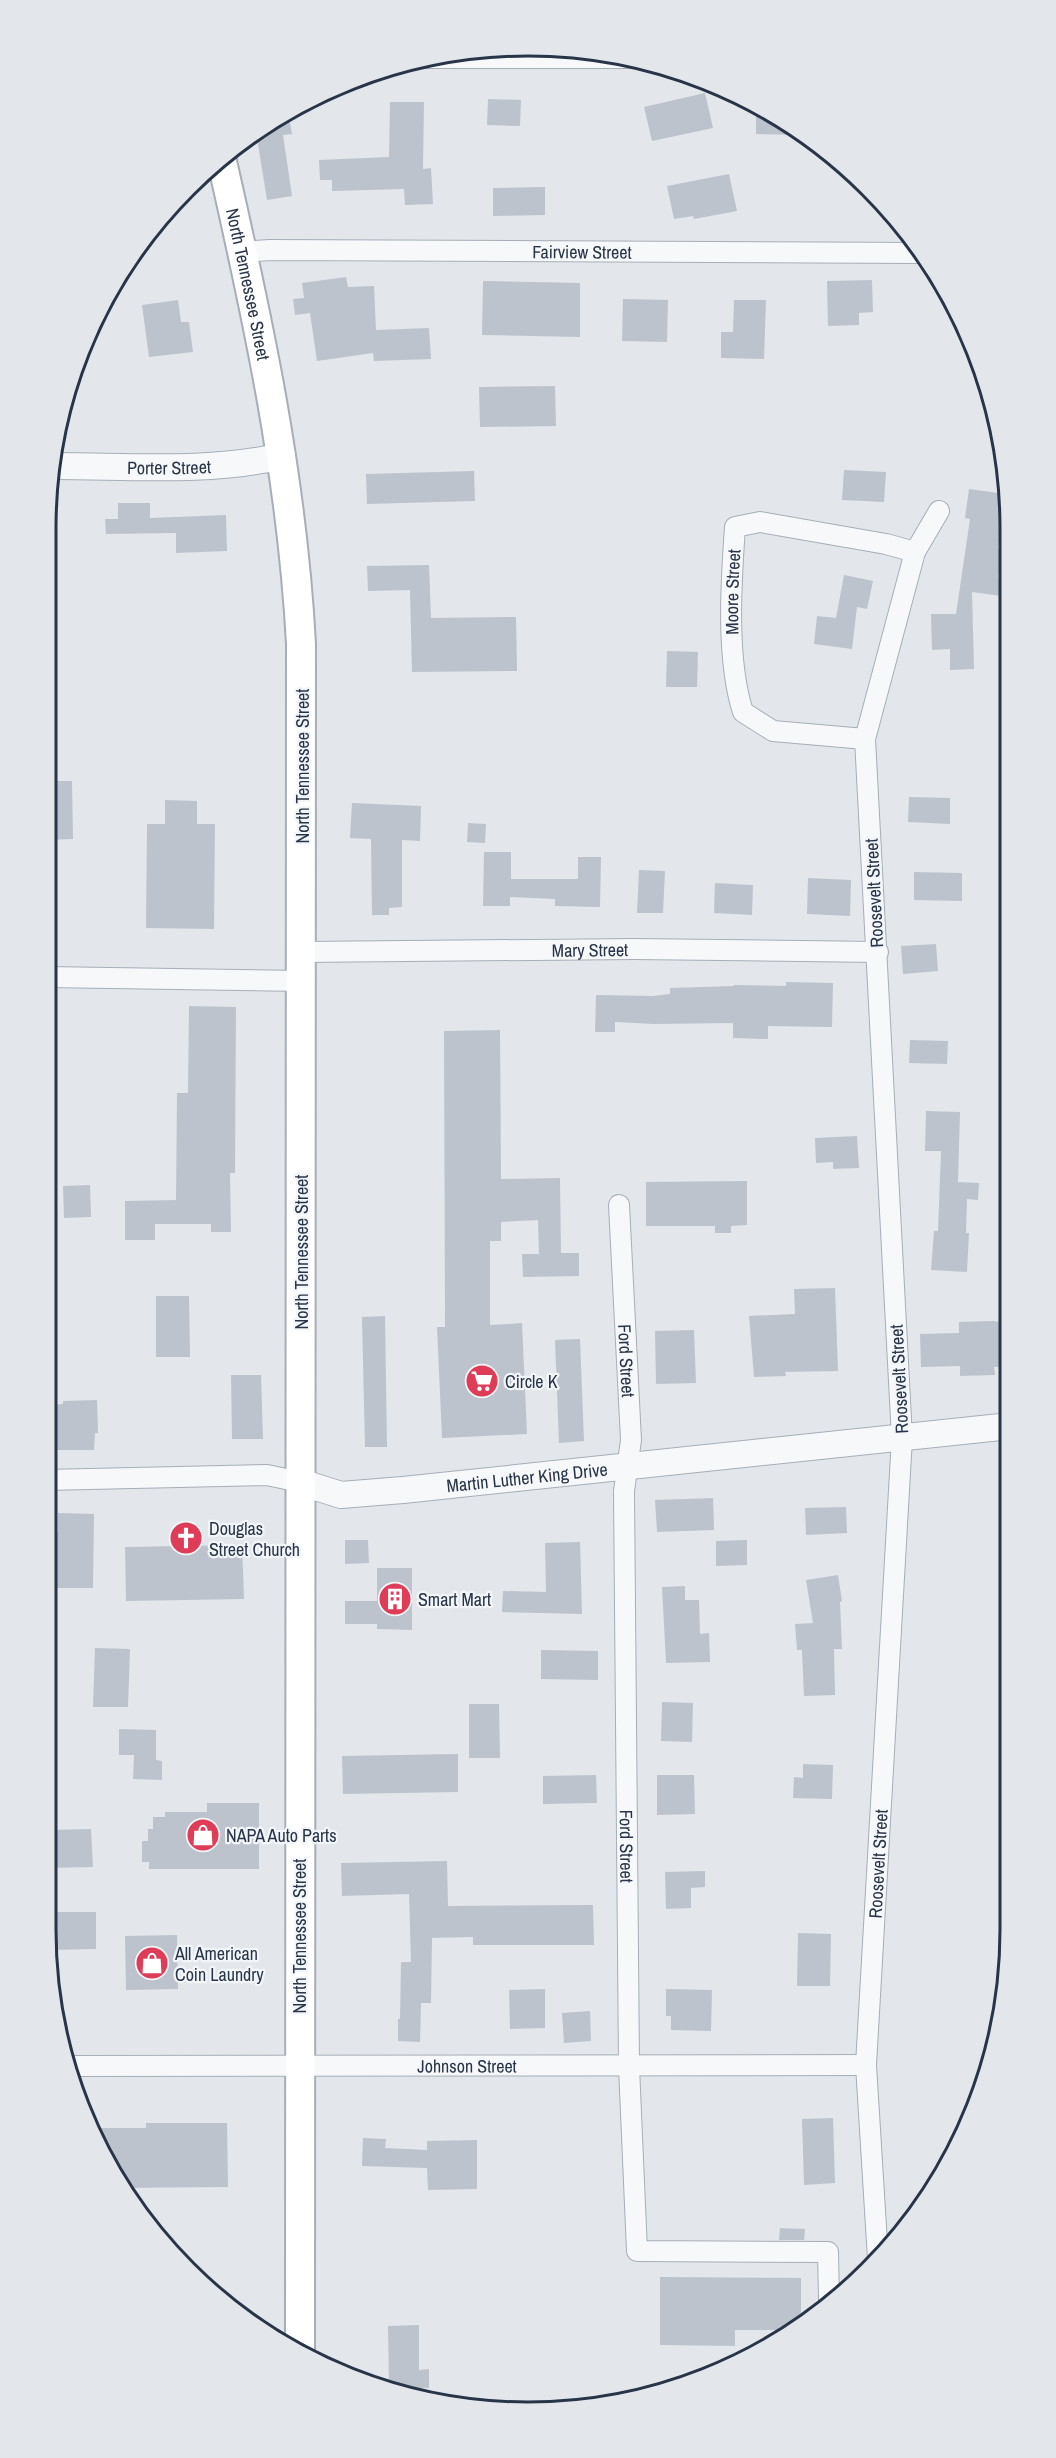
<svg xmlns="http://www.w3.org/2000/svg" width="1056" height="2458" font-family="'Archivo Narrow',sans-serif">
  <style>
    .building { fill: #bcc3cd }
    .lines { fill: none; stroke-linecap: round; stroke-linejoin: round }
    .minor-casing { stroke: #a7aeb7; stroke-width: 22 }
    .tertiary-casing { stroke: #a7aeb7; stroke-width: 28 }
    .secondary-casing { stroke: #a7aeb7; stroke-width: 32 }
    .minor { stroke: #f6f8fa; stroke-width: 20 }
    .tertiary { stroke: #f6f8fa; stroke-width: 26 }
    .secondary { stroke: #fff; stroke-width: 28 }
    .labels { text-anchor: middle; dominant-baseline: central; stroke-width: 4.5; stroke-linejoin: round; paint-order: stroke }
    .street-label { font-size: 18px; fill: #283447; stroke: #f3f6f9 }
    .poi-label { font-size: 18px; fill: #283447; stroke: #f3f6f9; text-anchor: start }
    .rim { fill: none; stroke: #283447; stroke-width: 3 }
  </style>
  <rect width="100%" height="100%" fill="#e3e7ec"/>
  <!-- building -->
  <g class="building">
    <polygon points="705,93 713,128 652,141 644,107"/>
    <polygon points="488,99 521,100 520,126 487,125"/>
    <polygon points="390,102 424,102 423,169 431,168 433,204 405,205 404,189 332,191 332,180 320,180 319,160 389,157"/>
    <polygon points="756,109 778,121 804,135 756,134"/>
    <polygon points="288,111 292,134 283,135 292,196 267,200 257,138 242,140"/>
    <polygon points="729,174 737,211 694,219 693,216 674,219 667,186"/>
    <polygon points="545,187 545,215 493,216 493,188"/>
    <polygon points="346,277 348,287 374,286 376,330 429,328 431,359 374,361 373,353 317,361 310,313 295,315 293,299 304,298 302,283"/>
    <polygon points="872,280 873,312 859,313 859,325 828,326 827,281"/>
    <polygon points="483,281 580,283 580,337 482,335"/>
    <polygon points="623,299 668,300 667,342 622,341"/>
    <polygon points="178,300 181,322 189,322 193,352 149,357 142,305"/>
    <polygon points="734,300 766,300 764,359 721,358 721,332 733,332"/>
    <polygon points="555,386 556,426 480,427 479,387"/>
    <polygon points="844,470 886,472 884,502 842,500"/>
    <polygon points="474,471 475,501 367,504 366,474"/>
    <polygon points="969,489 1005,494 998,548 1003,549 998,578 1005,579 1002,596 972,592 974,669 950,670 950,649 932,650 931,614 956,614 970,519 965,518"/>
    <polygon points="118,503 150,503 150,518 226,515 227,551 176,553 176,533 106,534 105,519 118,519"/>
    <polygon points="429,565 431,618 516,617 517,671 412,672 410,590 368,591 367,566"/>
    <polygon points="844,575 873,581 867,609 857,607 852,649 814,644 817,616 836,618"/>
    <polygon points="667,651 698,652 697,687 666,687"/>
    <polygon points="45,781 72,781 73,839 45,840"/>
    <polygon points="909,797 950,798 950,824 908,822"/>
    <polygon points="165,800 197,801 197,824 215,824 214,929 146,928 147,824 165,824"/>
    <polygon points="352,803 421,806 420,841 402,840 402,907 389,908 389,915 372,915 371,839 350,838"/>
    <polygon points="468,823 486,824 485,843 467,842"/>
    <polygon points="484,852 511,852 511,879 578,879 578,857 601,857 600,907 555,906 555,899 510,897 510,906 483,906"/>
    <polygon points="639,870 665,871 663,913 637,913"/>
    <polygon points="914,872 962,873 962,901 914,900"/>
    <polygon points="808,878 851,880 850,916 807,914"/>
    <polygon points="715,883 753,885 752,915 714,913"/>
    <polygon points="936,944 938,971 903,974 901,946"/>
    <polygon points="786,982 833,983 832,1027 768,1026 768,1039 733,1038 733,1023 654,1024 615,1022 615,1032 595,1032 596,995 653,996 670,994 670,988 734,986 734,985 786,986"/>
    <polygon points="189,1006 236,1007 235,1173 230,1173 231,1232 211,1232 211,1224 155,1224 155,1240 125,1240 125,1201 176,1200 177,1093 188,1093"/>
    <polygon points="500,1030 501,1179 560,1178 561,1253 579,1253 579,1276 523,1277 522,1254 539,1254 538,1220 501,1222 501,1241 490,1241 490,1325 522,1323 527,1434 442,1438 437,1327 445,1327 444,1031"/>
    <polygon points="910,1040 948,1041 947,1064 909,1063"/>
    <polygon points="926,1111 960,1112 958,1182 979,1183 978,1200 967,1199 966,1233 969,1233 967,1272 931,1270 934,1231 938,1231 941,1151 925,1151"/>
    <polygon points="857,1136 859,1168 833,1169 833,1162 816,1163 815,1138"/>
    <polygon points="747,1181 747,1225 731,1226 731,1233 715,1233 715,1226 646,1226 646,1182"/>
    <polygon points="90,1185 91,1217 64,1218 63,1186"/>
    <polygon points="835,1288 838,1371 785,1372 786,1376 754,1377 749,1316 795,1314 794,1289"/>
    <polygon points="156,1296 189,1296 190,1357 156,1357"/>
    <polygon points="385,1316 387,1447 365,1447 362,1317"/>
    <polygon points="993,1321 1009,1323 1009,1367 994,1367 995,1375 960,1376 960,1366 921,1367 920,1334 959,1333 959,1322"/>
    <polygon points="694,1330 696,1383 656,1384 655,1331"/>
    <polygon points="580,1339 584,1441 559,1443 555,1340"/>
    <polygon points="231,1375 261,1375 263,1439 232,1439"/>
    <polygon points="97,1400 98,1433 95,1433 94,1450 45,1450 45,1405 63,1404 63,1401"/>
    <polygon points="713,1498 714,1530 657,1532 655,1500"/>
    <polygon points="846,1507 847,1533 806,1535 805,1508"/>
    <polygon points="58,1513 94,1514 93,1588 49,1588 49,1572 45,1572 45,1532 58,1532"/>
    <polygon points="345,1540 368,1540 369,1563 345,1564"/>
    <polygon points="747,1540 747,1565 716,1566 716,1541"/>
    <polygon points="580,1542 582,1614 502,1612 503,1591 546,1592 545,1543"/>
    <polygon points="242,1545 244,1599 126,1601 125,1547"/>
    <polygon points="377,1568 412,1568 412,1630 377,1629 377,1624 345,1624 345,1601 377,1601"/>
    <polygon points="838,1575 842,1601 840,1602 842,1649 834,1649 835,1695 804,1696 802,1650 797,1650 795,1624 813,1623 806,1580"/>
    <polygon points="685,1586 685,1600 699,1600 700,1634 709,1633 710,1662 666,1663 662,1587"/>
    <polygon points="95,1648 130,1649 128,1707 93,1707"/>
    <polygon points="541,1650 598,1651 598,1680 541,1679"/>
    <polygon points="662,1702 693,1703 692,1742 661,1741"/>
    <polygon points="469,1704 499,1704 500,1758 469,1758"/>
    <polygon points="119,1729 156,1730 156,1760 162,1761 162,1780 133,1779 134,1755 119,1755"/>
    <polygon points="458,1754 458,1792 343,1794 342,1756"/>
    <polygon points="803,1764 833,1765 832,1799 793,1798 794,1777 803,1778"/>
    <polygon points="596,1775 597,1803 543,1804 543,1776"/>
    <polygon points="657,1775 694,1775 695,1814 657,1815"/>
    <polygon points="207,1803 259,1803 259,1869 149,1869 149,1862 142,1862 142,1841 148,1841 148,1829 153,1829 153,1817 165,1817 165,1812 207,1812"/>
    <polygon points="91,1829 93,1867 45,1868 47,1830"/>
    <polygon points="447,1861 448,1906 593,1905 594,1945 473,1945 473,1937 432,1938 431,2003 421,2003 420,2042 398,2041 398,2019 400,2019 401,1962 411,1962 409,1894 342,1896 341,1863"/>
    <polygon points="705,1871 705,1887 691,1888 691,1908 666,1909 665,1872"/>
    <polygon points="45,1912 96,1912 96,1949 48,1950"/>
    <polygon points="798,1933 831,1934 830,1986 797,1986"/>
    <polygon points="177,1935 178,1989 126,1990 125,1936"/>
    <polygon points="545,1989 545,2028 510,2029 509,1990"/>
    <polygon points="666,1989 712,1990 711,2031 671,2030 671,2016 666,2016"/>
    <polygon points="590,2011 591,2041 564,2043 562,2013"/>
    <polygon points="833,2118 835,2183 804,2185 802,2119"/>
    <polygon points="146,2123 227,2123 228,2187 121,2188 110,2171 90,2128 146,2128"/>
    <polygon points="363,2138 386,2139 385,2148 427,2150 427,2141 477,2140 477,2189 428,2190 427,2168 362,2166"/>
    <polygon points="780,2228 805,2229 804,2240 779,2240"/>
    <polygon points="660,2277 801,2278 801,2323 792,2330 735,2330 735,2346 660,2345"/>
    <polygon points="419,2325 419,2370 429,2369 429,2388 389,2387 388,2326"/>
  </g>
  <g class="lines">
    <!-- minor casing -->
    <g class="minor-casing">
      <g id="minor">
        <polyline points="426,58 631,58"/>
        <path id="s1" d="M 242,252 L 270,250 L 922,253"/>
        <path id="s2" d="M 865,739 L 773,731 L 743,712 C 726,659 731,583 735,527 L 760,522 L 886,544 L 915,552"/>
        <path id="s3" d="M 302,952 L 634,949 L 878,952"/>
        <polyline points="45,977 302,981"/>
        <path id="s4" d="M 619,1205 L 631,1440 L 624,1491 L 629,2067 L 637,2251 L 828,2252 L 829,2299"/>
        <polyline points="45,1480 267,1475 300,1482"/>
        <path id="s5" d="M 67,2066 L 866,2065"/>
        <path id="s6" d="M 878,2259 L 866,2065 L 902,1438 L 865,739 L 915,552 L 939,511"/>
      </g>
    </g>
    <!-- tertiary casing -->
    <g class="tertiary-casing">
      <g id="tertiary">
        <path id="s7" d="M 55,466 C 130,466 209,473 282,456"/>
        <path id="s8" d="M 300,1482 L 341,1495 L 403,1490 L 1010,1426"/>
      </g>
    </g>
    <!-- secondary casing -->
    <g class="secondary-casing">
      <g id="secondary">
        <path id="s9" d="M 221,157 C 258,320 292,476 301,644 L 300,2353"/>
      </g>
    </g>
    <!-- minor -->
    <use href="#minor" class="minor"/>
    <!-- tertiary -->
    <use href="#tertiary" class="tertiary"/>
    <!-- secondary -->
    <use href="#secondary" class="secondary"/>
  </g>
  <!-- icons -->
  <defs>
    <g id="supermarket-disc" transform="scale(1.725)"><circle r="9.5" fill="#de3c57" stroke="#f3f6f9"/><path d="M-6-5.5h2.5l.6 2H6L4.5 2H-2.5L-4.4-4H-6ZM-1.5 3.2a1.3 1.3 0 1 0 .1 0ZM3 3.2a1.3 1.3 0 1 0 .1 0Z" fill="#fff"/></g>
    <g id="church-disc" transform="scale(1.725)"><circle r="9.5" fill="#de3c57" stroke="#f3f6f9"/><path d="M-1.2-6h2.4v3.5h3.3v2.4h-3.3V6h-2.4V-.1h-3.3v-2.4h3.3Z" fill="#fff"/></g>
    <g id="building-disc" transform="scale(1.725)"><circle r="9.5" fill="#de3c57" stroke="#f3f6f9"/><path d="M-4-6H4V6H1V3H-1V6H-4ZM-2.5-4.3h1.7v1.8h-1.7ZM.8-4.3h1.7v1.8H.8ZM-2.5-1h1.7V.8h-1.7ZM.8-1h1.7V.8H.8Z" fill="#fff"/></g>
    <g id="shop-disc" transform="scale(1.725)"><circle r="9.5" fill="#de3c57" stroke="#f3f6f9"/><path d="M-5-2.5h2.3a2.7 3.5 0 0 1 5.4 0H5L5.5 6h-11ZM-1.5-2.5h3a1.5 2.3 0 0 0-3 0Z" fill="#fff"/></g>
  </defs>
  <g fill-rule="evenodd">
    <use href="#supermarket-disc" x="482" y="1381"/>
    <use href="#church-disc" x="186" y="1538"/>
    <use href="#building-disc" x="395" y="1599"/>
    <use href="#shop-disc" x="203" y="1835"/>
    <use href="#shop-disc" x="152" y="1963"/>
  </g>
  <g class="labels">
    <!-- street labels -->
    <g class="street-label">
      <text stroke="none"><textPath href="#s1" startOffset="340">Fairview Street</textPath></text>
      <text stroke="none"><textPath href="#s9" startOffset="130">North Tennessee Street</textPath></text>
      <text stroke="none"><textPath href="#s7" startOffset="114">Porter Street</textPath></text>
      <text stroke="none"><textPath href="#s2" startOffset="249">Moore Street</textPath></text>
      <text transform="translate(302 766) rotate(-90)">North Tennessee Street</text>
      <text transform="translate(874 893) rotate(-93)">Roosevelt Street</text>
      <text stroke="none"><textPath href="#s3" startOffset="288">Mary Street</textPath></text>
      <text transform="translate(301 1252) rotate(-90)">North Tennessee Street</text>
      <text stroke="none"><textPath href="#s4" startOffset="156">Ford Street</textPath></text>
      <text transform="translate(899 1379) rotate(-93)">Roosevelt Street</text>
      <text stroke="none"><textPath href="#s8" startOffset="230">Martin Luther King Drive</textPath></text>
      <text stroke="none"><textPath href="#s4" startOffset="642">Ford Street</textPath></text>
      <text stroke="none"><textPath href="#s6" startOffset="396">Roosevelt Street</textPath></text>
      <text transform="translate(299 1936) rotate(-90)">North Tennessee Street</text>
      <text stroke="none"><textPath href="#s5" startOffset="400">Johnson Street</textPath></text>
    </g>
    <!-- poi labels -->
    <g class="poi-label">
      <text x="505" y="1381">Circle K</text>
      <text x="209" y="1528">Douglas<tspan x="209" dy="21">Street Church</tspan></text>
      <text x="418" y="1599">Smart Mart</text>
      <text x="226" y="1835">NAPA Auto Parts</text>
      <text x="175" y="1953">All American<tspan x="175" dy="21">Coin Laundry</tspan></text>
    </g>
  </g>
  <!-- crop -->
  <path d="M0 0H1056V2458H0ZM528 56H528A472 472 0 0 1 1000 528V1930A472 472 0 0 1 528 2402H528A472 472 0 0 1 56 1930V528A472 472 0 0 1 528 56Z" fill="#e3e6eb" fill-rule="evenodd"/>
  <path class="rim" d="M528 56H528A472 472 0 0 1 1000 528V1930A472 472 0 0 1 528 2402H528A472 472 0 0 1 56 1930V528A472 472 0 0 1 528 56Z"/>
</svg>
